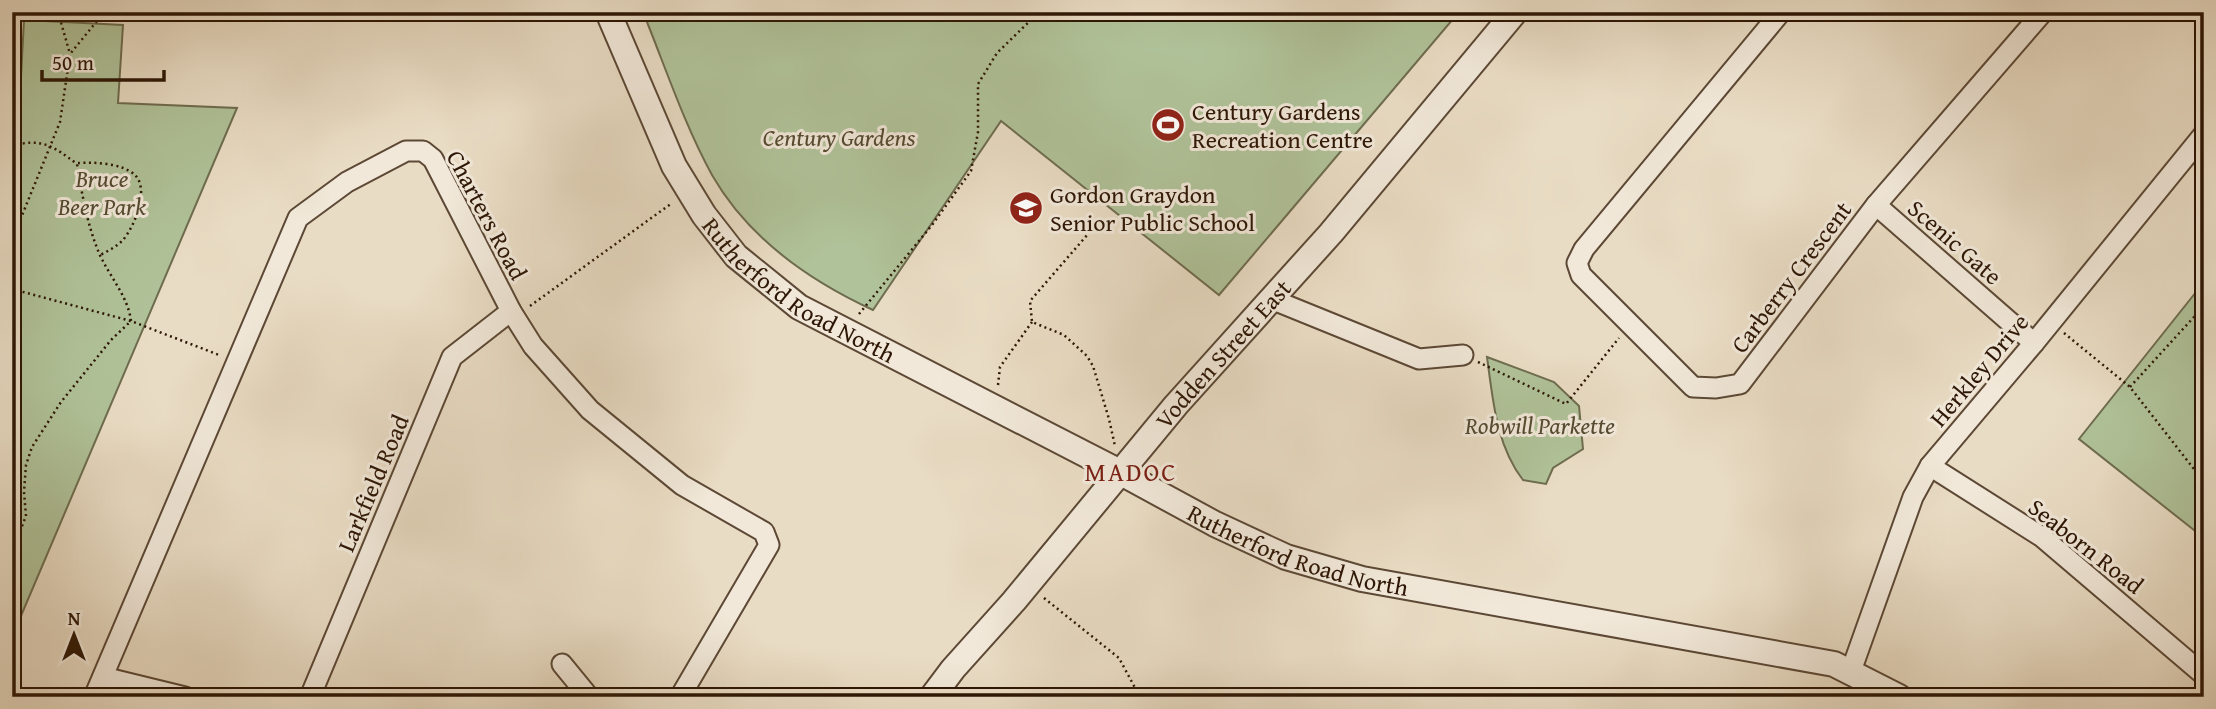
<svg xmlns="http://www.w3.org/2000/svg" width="2216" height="709" font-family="'Gentium Book Plus',serif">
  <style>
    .green { fill: #b0c299; stroke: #6e6c4f; stroke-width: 2 }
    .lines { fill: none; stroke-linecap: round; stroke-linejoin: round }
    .minor-casing { stroke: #5c4835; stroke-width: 23 }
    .tertiary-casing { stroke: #5c4835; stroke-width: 28 }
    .path { stroke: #2d1605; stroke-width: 2.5; stroke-dasharray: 2 3.5; stroke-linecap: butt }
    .minor { stroke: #f1e8d9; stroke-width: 19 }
    .tertiary { stroke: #f1e8d9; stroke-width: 24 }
    .labels { text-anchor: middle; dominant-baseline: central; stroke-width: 6; stroke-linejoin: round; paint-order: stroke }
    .poi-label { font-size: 24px; fill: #2d1605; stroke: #f1e8d9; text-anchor: start }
    .park-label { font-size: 24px; font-style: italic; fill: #544a31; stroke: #f1e8d9 }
    .street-label { font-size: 24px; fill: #2d1605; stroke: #f1e8d9 }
    .neighbourhood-label { font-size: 26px; letter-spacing: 2px; fill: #7a1f14; stroke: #f1e8d9 }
  </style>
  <rect width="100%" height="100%" fill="#e9dcc4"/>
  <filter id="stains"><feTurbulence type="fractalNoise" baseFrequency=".00286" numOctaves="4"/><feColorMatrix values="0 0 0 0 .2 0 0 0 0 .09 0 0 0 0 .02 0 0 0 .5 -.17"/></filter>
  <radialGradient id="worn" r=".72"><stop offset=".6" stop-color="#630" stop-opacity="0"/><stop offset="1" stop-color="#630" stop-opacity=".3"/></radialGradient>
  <!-- green -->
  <g class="green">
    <path d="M 643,12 L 1459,12 L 1219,295 L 1001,121 L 873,310 C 808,280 748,238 712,175 C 684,124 665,66 643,12 Z"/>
    <polygon points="24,20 123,25 118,103 237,108 12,637 12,95 20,96"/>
    <polygon points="2204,282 2204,538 2079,439"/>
    <path d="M 1487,357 L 1554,382 L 1579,406 L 1583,449 L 1553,468 L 1546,484 L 1523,480 C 1496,445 1493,400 1487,357 Z"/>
  </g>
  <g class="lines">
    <!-- minor casing -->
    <g class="minor-casing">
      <g id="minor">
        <polyline points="1781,12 1584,249 1577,263 1581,275 1693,387 1716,388 1740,384 1876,205 2043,12"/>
        <polyline points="1876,205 2034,343"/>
        <polyline points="1271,299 1419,359 1463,355"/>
        <polyline points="1930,466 2042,537 2204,675"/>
        <polyline points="562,664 589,697"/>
        <polyline points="1851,671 1913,497 1930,466 2034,343 2204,134"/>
        <polyline points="103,677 185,697"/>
        <polyline points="94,697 298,218 347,182 406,151 423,151 433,159 511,311 533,346 590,410 682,485 764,532 769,545 680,697"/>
        <polyline points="310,697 452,357 511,311"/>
      </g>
    </g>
    <!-- tertiary casing -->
    <g class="tertiary-casing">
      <g id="tertiary">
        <path id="s1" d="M 608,12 L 674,166 L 704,215 L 736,256 L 799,307 L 1112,468 L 1215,524 L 1286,557 L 1362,579 L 1834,664 L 1899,697"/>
        <path id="s2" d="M 932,697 L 953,669 L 1014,601 L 1176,405 L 1331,233 L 1515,12"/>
      </g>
    </g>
    <!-- path -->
    <g class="path">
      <polyline points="58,12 70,54"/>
      <path d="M 12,146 C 42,137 54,147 77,164 C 82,194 87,224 99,253 C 109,276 128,296 131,321 L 111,340 L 61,402 L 32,447 L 26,465 L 24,492 L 26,516 L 12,552"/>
      <path d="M 78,163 C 94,162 122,163 135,175 C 150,190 134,227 123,240 C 116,247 108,251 100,255"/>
      <polyline points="1101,219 1030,301 1032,322 1064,335 1087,356 1093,366 1109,419 1115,446"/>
      <polyline points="12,240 60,122 70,54 97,21 98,12"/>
      <polyline points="12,289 131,321 219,355"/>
      <polyline points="530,306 672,203"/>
      <polyline points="859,314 932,225 971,171 978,132 978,84 997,53 1039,12"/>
      <polyline points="2064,333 2130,387 2204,482"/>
      <polyline points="1478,362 1566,404 1619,338"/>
      <polyline points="998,385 1000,367 1032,322"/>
      <polyline points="2130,387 2204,306"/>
      <polyline points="1044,598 1119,658 1140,697"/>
    </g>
    <!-- minor -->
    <use href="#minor" class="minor"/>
    <!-- tertiary -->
    <use href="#tertiary" class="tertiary"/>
  </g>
  <!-- icons -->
  <defs>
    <g id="stadium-disc" transform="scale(1.75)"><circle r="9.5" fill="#8f2418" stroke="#f1e8d9"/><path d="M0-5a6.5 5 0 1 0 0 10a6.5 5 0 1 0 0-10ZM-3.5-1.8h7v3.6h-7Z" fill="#fff"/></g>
    <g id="school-disc" transform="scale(1.75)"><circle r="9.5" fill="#8f2418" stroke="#f1e8d9"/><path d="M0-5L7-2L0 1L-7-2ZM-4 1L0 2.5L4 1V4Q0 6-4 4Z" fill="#fff"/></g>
  </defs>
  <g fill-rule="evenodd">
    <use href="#stadium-disc" x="1168" y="125"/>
    <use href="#school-disc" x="1026" y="208"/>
  </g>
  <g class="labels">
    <!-- poi labels -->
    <g class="poi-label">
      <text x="1192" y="111">Century Gardens<tspan x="1192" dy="28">Recreation Centre</tspan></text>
      <text x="1050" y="194">Gordon Graydon<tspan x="1050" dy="28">Senior Public School</tspan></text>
    </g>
    <!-- park labels -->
    <g class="park-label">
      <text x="839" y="137">Century Gardens</text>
      <text x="102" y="178">Bruce<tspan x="102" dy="28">Beer Park</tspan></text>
      <text x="1540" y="425">Robwill Parkette</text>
    </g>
    <!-- street labels -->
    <g class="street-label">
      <text transform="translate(487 215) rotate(62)">Charters Road</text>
      <text transform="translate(1955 242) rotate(41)">Scenic Gate</text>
      <text transform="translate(1791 277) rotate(-53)">Carberry Crescent</text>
      <text stroke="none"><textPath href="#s1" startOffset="348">Rutherford Road North</textPath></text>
      <text stroke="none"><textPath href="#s2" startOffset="450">Vodden Street East</textPath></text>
      <text transform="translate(1979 370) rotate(-50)">Herkley Drive</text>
      <text transform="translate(373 483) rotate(-67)">Larkfield Road</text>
      <text transform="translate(2086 546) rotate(38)">Seaborn Road</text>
      <text stroke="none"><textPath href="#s1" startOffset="915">Rutherford Road North</textPath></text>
    </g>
    <!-- neighbourhood labels -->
    <g class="neighbourhood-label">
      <text x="1131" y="471">MADOC</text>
    </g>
  </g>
  <!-- margin -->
  <rect width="2216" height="709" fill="none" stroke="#e9dcc4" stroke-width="42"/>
  <rect x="14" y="14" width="2188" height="681" fill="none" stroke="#2d1605" stroke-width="3.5"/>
  <rect x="21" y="21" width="2174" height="667" fill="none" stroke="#2d1605" stroke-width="2"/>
  <!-- north arrow -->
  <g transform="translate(74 635)" stroke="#f1e8d9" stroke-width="5" paint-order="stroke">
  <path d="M0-5L12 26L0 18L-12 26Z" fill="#2d1605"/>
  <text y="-10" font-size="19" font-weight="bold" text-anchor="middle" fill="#2d1605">N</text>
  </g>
  <!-- scale -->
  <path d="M42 70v10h122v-10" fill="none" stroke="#2d1605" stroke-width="3.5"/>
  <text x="52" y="70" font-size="21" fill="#2d1605" stroke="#f1e8d9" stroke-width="5" paint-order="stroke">50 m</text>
  <rect width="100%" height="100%" filter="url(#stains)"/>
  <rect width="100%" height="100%" fill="url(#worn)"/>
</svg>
